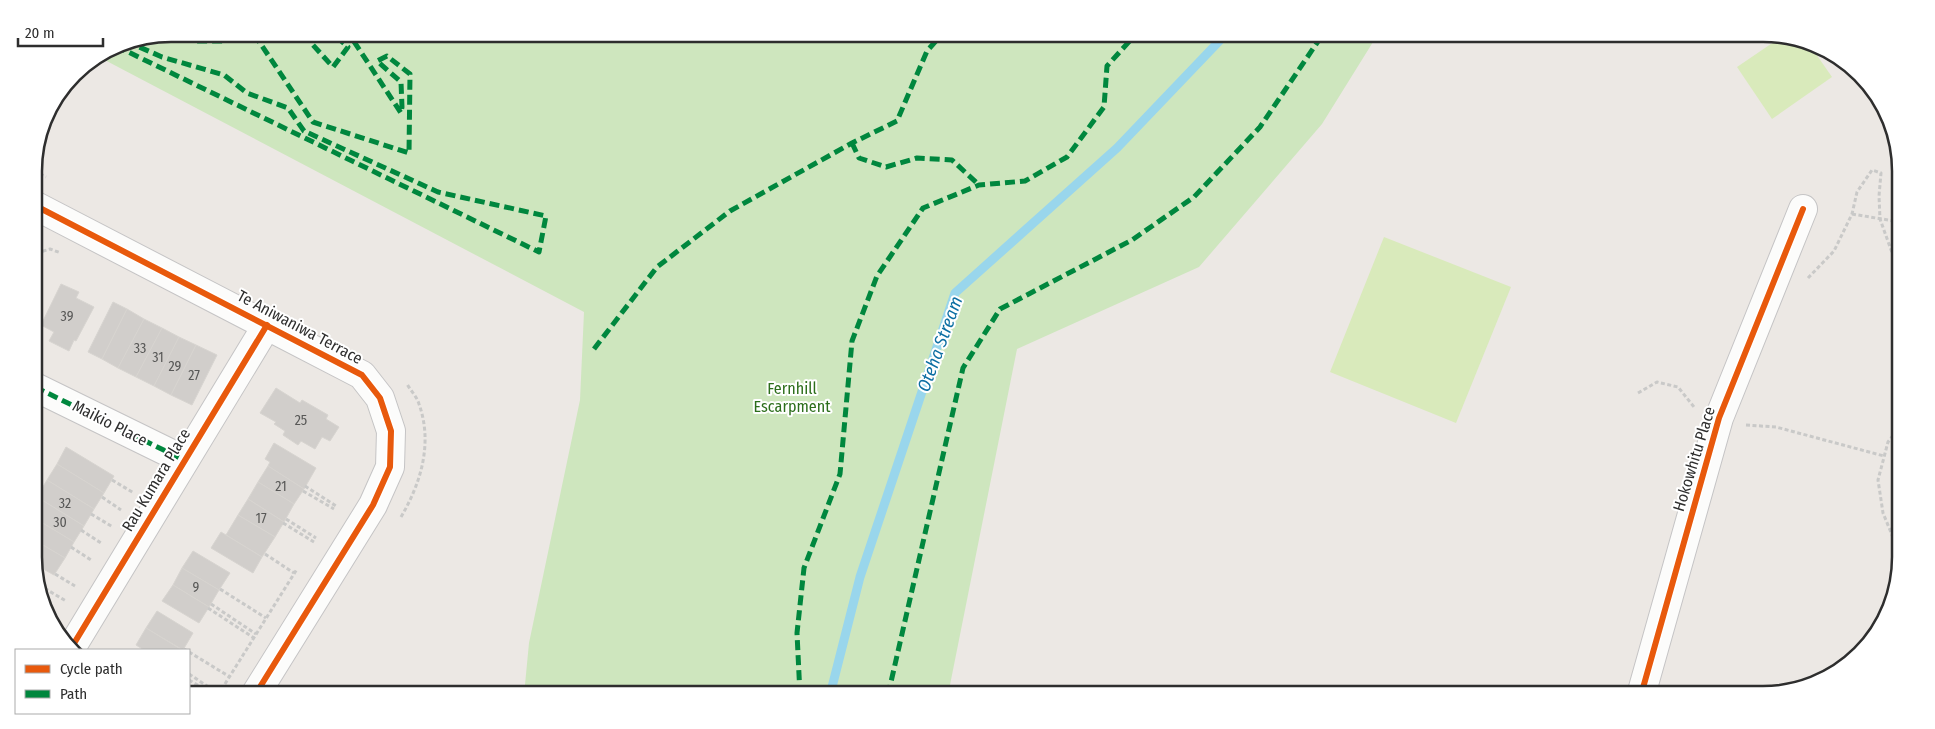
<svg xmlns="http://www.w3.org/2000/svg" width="1935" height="729" font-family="'Fira Sans Condensed',sans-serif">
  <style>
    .green { fill: #cee6be }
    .pitch { fill: #d9eabb }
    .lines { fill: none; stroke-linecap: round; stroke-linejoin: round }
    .stream { stroke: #99d6ec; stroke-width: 9 }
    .building { fill: #d1cecb; stroke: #d7d4d0 }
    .minor-casing { stroke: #c5c4c5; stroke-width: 30 }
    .path { stroke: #c9c9c8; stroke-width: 3; stroke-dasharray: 4 2.5; stroke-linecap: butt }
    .minor { stroke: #fcfcfb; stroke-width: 28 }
    .quiet { stroke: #00873e; stroke-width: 5; stroke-dasharray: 10 5; stroke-linecap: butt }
    .cycleway-casing { stroke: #fff; stroke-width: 9 }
    .cycleway { stroke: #e8590c; stroke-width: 6 }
    .labels { text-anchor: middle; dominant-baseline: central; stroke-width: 4; stroke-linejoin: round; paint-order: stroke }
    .number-label { font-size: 14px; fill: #585857 }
    .street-label { font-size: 16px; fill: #2e2e2e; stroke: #fff }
    .park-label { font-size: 16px; fill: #2c6e1b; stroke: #fff }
    .water-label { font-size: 18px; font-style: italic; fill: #0d6fa3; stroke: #fff }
    .rim { fill: none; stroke: #2e2e2e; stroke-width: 2.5 }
  </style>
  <rect width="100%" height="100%" fill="#ece8e4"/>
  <!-- green -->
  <polygon class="green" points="171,34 1378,34 1322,124 1199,267 1017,349 948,695 524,695 529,643 580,400 584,312 99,57 119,44"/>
  <!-- pitch -->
  <g class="pitch">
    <polygon points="1781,37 1807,41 1832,77 1772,119 1737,67"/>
    <polygon points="1384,237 1511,287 1456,423 1330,372"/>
  </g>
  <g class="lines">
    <!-- stream -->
    <polyline class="stream" points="830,695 860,577 955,293 1117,148 1226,34"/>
  </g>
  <!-- building -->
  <g class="building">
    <polygon points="61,284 79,292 76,298 94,307 76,341 74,340 69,351 49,341 54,332 41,325"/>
    <polygon points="113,302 127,309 102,359 88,352"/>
    <polygon points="127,309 144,319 118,368 102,359"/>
    <polygon points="144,319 162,328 136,377 118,368"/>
    <polygon points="162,328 179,337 154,386 136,377"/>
    <polygon points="179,337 196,345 171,395 154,386"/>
    <polygon points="196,345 217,355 192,405 171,395"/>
    <polygon points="276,388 300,403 302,400 328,415 326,419 339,427 330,441 322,437 315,449 301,441 298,445 283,435 285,431 274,424 276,422 260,413"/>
    <polygon points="274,443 316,468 304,489 268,466 270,462 265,459"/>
    <polygon points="66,447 114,476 104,493 57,464"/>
    <polygon points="57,464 104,493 94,509 47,480"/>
    <polygon points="268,466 304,489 294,504 258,482"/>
    <polygon points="47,480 94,509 84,526 37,497"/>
    <polygon points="258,482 294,504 284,522 248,499"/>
    <polygon points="37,497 84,526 74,542 36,519"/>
    <polygon points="248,499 284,522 275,537 238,515"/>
    <polygon points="238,515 275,537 262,557 226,535"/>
    <polygon points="36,519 74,542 65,558 36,541"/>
    <polygon points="221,532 262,557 253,573 211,548"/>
    <polygon points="36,541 65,558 54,575 36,565"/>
    <polygon points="193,551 230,573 219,590 182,568"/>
    <polygon points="182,568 219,590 209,607 173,585"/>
    <polygon points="173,585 209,607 199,623 162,601"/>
    <polygon points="157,611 193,633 183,650 146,628"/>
    <polygon points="146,628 182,650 144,650 136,645"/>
  </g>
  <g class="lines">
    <!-- minor casing -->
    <g class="minor-casing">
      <g id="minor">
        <polyline points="34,205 362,375 380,398 391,431 390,467 373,505 255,695"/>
        <polyline points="35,387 184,460"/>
        <polyline points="70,650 267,325"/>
        <polyline points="1641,695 1719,418 1803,209"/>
      </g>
    </g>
    <!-- path -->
    <g class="path">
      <polyline points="34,171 46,177"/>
      <polyline points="1852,214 1900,222"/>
      <polyline points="35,261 40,252 50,249 61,253"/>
      <polyline points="1808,278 1834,251 1852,214 1857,192 1872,170 1881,173 1879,196 1880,219 1900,275"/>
      <polyline points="1638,393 1657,382 1678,387 1694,407"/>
      <polyline points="1746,425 1776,427 1884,456"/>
      <polyline points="1901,425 1888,442 1878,480 1883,513 1897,547 1901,552"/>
      <polyline points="112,480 134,493"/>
      <polyline points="305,486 336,506"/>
      <polyline points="303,491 334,509"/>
      <polyline points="102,497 121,510"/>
      <polyline points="91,514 113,527"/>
      <path d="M 401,517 C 421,483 433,443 419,404 C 417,397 411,391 407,384"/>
      <polyline points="286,519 316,538"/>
      <polyline points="283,523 314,542"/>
      <polyline points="81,530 101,543"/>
      <polyline points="71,547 91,560"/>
      <polyline points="265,554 294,573"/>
      <polyline points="55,574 75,586"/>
      <polyline points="39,585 66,601"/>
      <polyline points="220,589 266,618"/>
      <polyline points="211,604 256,634"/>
      <polyline points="208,608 254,638"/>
      <polyline points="184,649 186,650"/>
      <polyline points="189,652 230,677"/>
      <polyline points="189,674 219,694"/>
      <polyline points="189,680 214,695"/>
      <polyline points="218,695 297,569"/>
    </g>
    <!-- minor -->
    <use href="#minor" class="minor"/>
    <!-- quiet -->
    <g class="quiet">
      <polyline points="184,34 196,41 223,41 214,34"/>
      <polyline points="254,34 313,122 409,153 410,74 387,56 377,61 401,82 402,107 401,113 349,34"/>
      <polyline points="303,34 333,67 348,47 333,34"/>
      <polyline points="116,46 539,252 546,216 438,192 304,131 288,108 247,93 224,75 162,57 128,42"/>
      <polyline points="852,143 859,158 886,167 917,158 952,160 979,185"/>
      <polyline points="594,349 657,267 730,211 852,143 897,121 927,51 942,34"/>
      <polyline points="35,387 184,460"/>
      <polyline points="800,695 797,633 804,568 840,474 852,341 877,276 923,208 979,185 1025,181 1067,157 1104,107 1107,66 1136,34"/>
      <polyline points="888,695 963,368 1000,309 1132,240 1194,197 1260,127 1323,34"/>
    </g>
    <!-- cycleway casing -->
    <g class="cycleway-casing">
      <g id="cycleway">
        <polyline points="34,205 362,375 380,398 391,431 390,467 373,505 255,695"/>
        <polyline points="70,650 267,325"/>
        <polyline points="1641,695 1719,418 1803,209"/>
      </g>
    </g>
    <!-- cycleway -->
    <use href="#cycleway" class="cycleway"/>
  </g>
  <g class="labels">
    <!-- number labels -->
    <g class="number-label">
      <text x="67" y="316">39</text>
      <text x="140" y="348">33</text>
      <text x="158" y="357">31</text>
      <text x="175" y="366">29</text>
      <text x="194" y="375">27</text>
      <text x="301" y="420">25</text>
      <text x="281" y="486">21</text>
      <text x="65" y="503">32</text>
      <text x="261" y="518">17</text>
      <text x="60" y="522">30</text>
      <text x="196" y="587">9</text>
    </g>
    <!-- street labels -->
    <g class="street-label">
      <text transform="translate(300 327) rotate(28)">Te Aniwaniwa Terrace</text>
      <text transform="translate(110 423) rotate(27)">Maikio Place</text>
      <text transform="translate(1694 459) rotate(-73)">Hokowhitu Place</text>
      <text transform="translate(156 480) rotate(-59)">Rau Kumara Place</text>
    </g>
    <!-- park labels -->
    <g class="park-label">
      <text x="792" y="388">Fernhill<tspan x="792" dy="18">Escarpment</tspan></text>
    </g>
    <!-- water labels -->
    <g class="water-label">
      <text transform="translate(940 344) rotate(-70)">Oteha Stream</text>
    </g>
  </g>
  <!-- crop -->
  <path d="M0 0H1935V729H0ZM171 42H1763A129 129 0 0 1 1892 171V557A129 129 0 0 1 1763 686H171A129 129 0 0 1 42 557V171A129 129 0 0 1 171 42Z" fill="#fff" fill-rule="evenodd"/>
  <path class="rim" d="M171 42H1763A129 129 0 0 1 1892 171V557A129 129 0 0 1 1763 686H171A129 129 0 0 1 42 557V171A129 129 0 0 1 171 42Z"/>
  <!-- legend -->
  <rect x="15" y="649" width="175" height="65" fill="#ffffff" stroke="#ababab"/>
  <rect x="25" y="665" width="25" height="8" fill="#e8590c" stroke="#ababab"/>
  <text x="60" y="674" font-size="15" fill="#2e2e2e">Cycle path</text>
  <rect x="25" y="690" width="25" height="8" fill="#00873e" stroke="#ababab"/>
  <text x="60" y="699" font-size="15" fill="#2e2e2e">Path</text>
  <!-- scale -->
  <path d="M18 38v8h85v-8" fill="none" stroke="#2e2e2e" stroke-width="2.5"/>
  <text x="25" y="38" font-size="15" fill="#2e2e2e" stroke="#ffffff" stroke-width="4" paint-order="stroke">20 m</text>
</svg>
